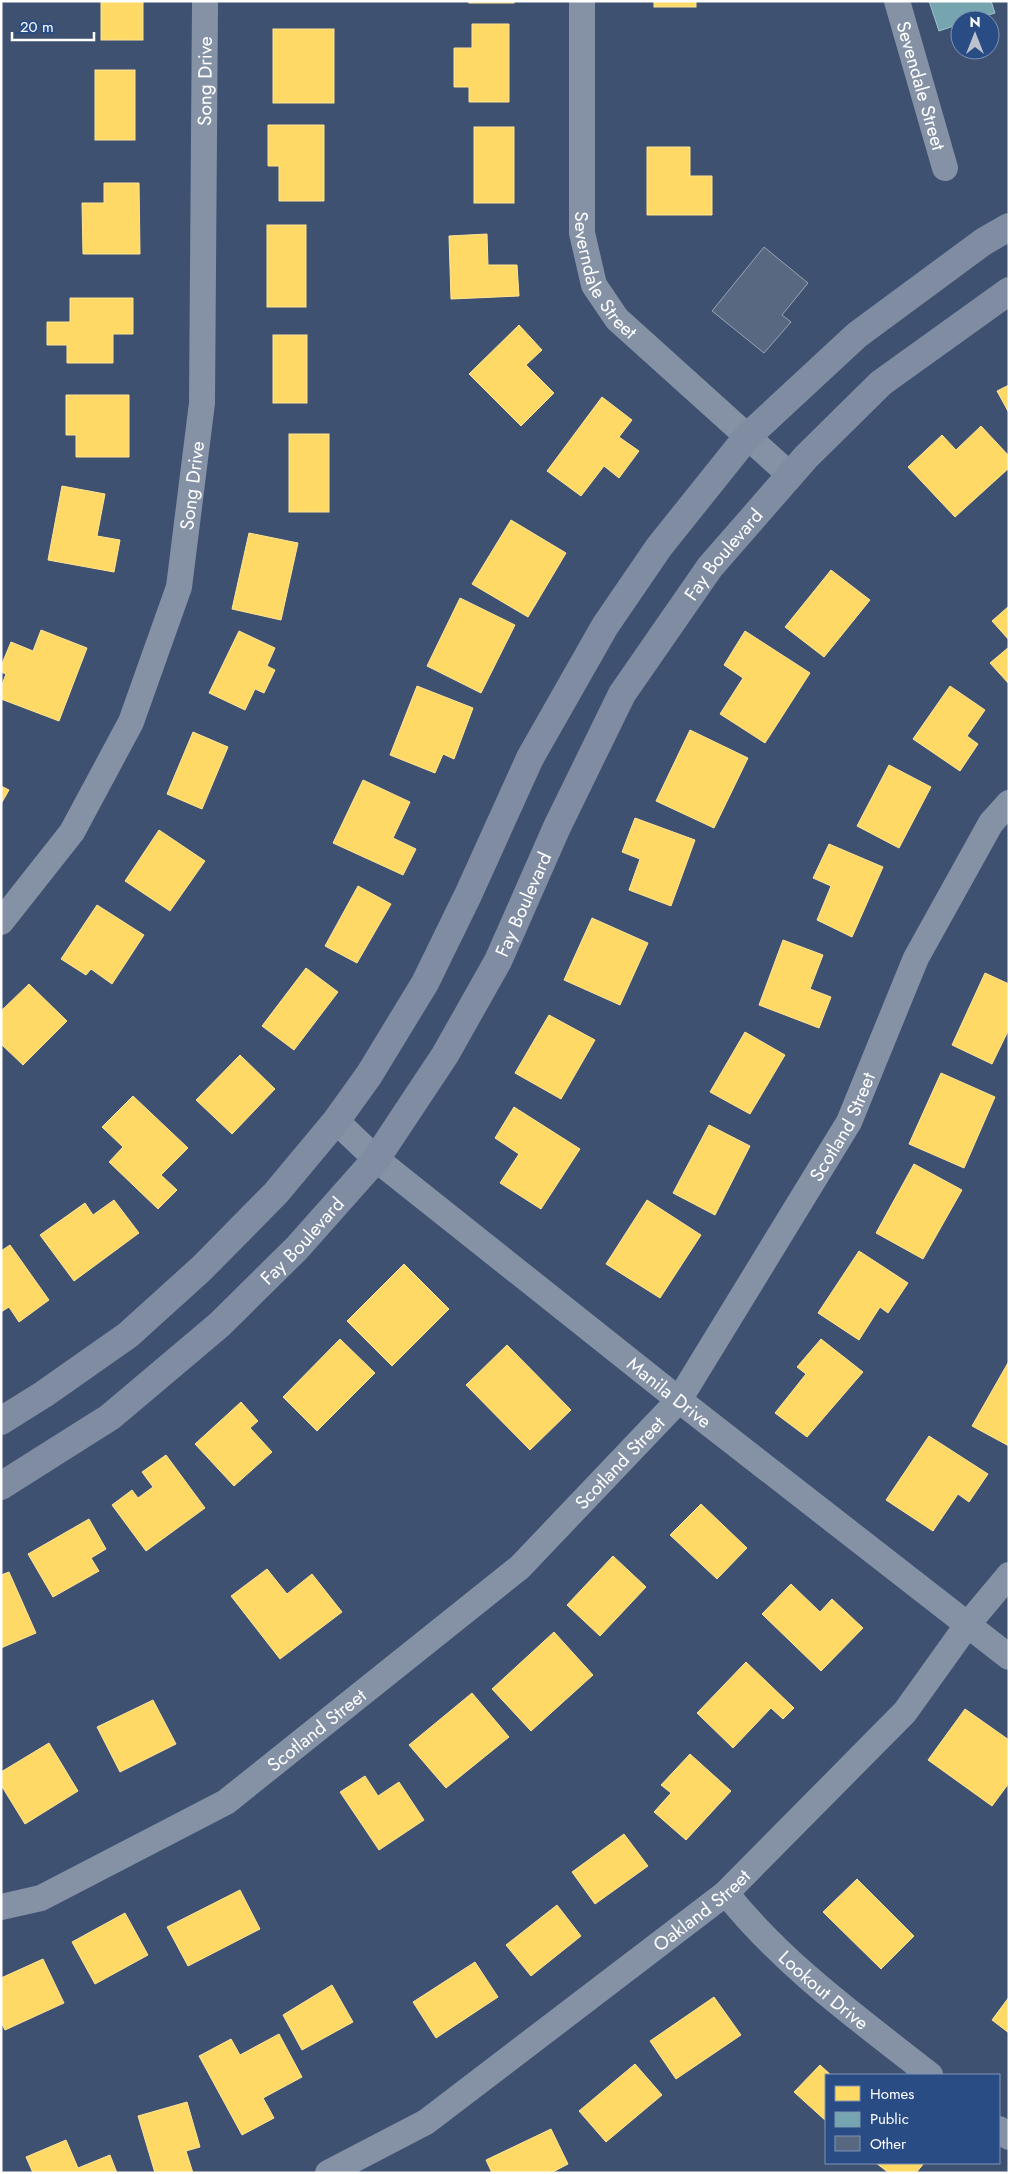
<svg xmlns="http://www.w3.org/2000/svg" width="1010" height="2174" font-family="Jost,sans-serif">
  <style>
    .homes { fill: #ffd966; stroke: #ffe494 }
    .public { fill: #76a5af; stroke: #9fc0c7 }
    .building { fill: #596881; stroke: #98a3b4 }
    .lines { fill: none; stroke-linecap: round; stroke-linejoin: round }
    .minor { stroke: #8592a6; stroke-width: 26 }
    .secondary { stroke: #7f8ca2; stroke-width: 28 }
    .labels { text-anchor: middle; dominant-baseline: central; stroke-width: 5; stroke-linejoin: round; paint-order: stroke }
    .street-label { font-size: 19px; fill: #fff; stroke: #294c85 }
  </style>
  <rect width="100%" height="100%" fill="#3e5170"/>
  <!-- homes -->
  <g class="homes">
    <rect x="101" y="1" width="42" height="39"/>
    <rect x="469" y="1" width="45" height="2"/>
    <rect x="654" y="1" width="42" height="6"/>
    <polygon points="472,24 509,24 509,102 469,102 469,87 454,87 454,48 472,48"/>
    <rect x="273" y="29" width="61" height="74"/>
    <rect x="95" y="70" width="40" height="70"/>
    <polygon points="268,125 324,125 324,201 279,201 279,166 268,166"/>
    <rect x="474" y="127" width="40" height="76"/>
    <polygon points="647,147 690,147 690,176 712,176 712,215 647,215"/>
    <polygon points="104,183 139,183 140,254 83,254 82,203 104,203"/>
    <rect x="267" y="225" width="39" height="82"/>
    <polygon points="487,234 488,265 517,265 519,296 451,299 449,236"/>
    <polygon points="70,298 133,298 133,334 113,334 113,363 67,363 67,345 47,345 47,322 70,322"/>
    <polygon points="519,325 542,350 526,365 554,393 521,426 469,374"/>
    <rect x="273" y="335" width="34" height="68"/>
    <polygon points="1009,385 1009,413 997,391"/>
    <polygon points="66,395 129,395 129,457 76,457 76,435 66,435"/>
    <polygon points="602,397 632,420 619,437 639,451 619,478 604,466 581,496 547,471"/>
    <polygon points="981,426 1009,456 1009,468 955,517 908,467 942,435 956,450"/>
    <rect x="289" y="434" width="40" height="78"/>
    <polygon points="62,486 105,494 97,536 120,540 114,572 48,560"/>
    <polygon points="511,520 566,553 528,617 472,584"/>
    <polygon points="249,533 298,543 281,620 232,609"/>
    <polygon points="831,570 870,600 824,657 785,627"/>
    <polygon points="460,598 515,625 481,693 427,666"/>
    <polygon points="1009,606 1009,640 992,621"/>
    <polygon points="41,630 87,648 59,721 1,699 1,687 6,674 1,672 1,666 11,642 33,651"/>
    <polygon points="239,631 275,648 267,666 275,670 264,693 255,689 245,710 209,693"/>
    <polygon points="745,631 810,673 765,743 720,714 743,678 724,665"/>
    <polygon points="1009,647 1009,684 990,663"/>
    <polygon points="417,686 473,708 454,759 443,754 435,773 390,755"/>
    <polygon points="950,686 985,710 967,736 978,744 960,771 913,739"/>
    <polygon points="690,730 748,758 714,828 656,801"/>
    <polygon points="193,732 228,747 202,809 167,794"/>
    <polygon points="889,765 931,787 899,848 857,826"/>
    <polygon points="363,780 410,802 393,838 416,849 403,875 333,843"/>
    <polygon points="1,786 9,790 1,804"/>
    <polygon points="635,818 695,840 671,906 629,890 640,859 622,852"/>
    <polygon points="159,830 205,861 170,911 125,881"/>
    <polygon points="829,844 883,867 852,937 817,920 831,886 813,878"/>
    <polygon points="358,886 391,904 357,963 325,946"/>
    <polygon points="97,905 144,935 112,984 91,969 86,975 61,959"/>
    <polygon points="592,918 648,943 620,1005 564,980"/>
    <polygon points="783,940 823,955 810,989 831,997 819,1028 759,1005"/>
    <polygon points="306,968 338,992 294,1050 262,1026"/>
    <polygon points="985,973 1009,984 1009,1029 992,1064 952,1045"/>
    <polygon points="29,984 67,1021 23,1065 1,1044 1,1011"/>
    <polygon points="549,1015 595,1040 561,1099 515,1073"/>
    <polygon points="745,1032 785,1055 750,1114 710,1092"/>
    <polygon points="240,1055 275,1089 232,1134 196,1100"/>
    <polygon points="941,1073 995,1097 964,1168 909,1144"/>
    <polygon points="133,1096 188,1148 161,1175 177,1190 158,1209 109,1162 123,1147 102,1127"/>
    <polygon points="514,1107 580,1149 541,1209 500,1183 519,1154 495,1138"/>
    <polygon points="709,1125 750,1146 715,1215 673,1193"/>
    <polygon points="914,1164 962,1190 923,1259 876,1233"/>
    <polygon points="114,1200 139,1233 74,1281 40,1235 85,1203 93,1215"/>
    <polygon points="647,1200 701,1235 660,1298 606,1264"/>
    <polygon points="10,1245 49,1300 19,1322 9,1307 1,1312 1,1251"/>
    <polygon points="859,1251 908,1283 888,1313 880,1307 859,1340 818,1313"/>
    <polygon points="404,1264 449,1309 392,1366 347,1321"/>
    <polygon points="340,1339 375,1373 317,1431 283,1397"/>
    <polygon points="821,1339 863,1372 807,1437 775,1413 806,1374 797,1367"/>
    <polygon points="507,1345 571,1410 530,1450 466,1385"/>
    <polygon points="1009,1361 1009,1446 972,1426"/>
    <polygon points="241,1402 258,1421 250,1428 272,1452 234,1486 195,1444"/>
    <polygon points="929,1436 988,1474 969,1502 958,1494 933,1531 886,1500"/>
    <polygon points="166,1455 205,1508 146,1551 112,1505 132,1490 138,1498 153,1487 142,1472"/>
    <polygon points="701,1504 747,1548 717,1579 670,1535"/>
    <polygon points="89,1519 106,1549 91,1558 99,1571 53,1597 28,1554"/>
    <polygon points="613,1556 646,1587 600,1636 567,1605"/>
    <polygon points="267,1569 287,1594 312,1574 342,1612 280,1659 231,1596"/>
    <polygon points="9,1572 36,1633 1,1648 1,1575"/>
    <polygon points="791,1584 820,1612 832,1599 863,1628 821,1671 762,1614"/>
    <polygon points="554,1632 593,1675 531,1731 492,1689"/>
    <polygon points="746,1662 794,1708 783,1719 771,1708 733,1748 697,1713"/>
    <polygon points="472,1693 509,1737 446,1788 409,1745"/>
    <polygon points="153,1700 176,1744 120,1772 97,1727"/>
    <polygon points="965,1709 1009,1740 1009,1783 992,1806 928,1760"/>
    <polygon points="49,1743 78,1791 25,1824 1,1785 1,1772"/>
    <polygon points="690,1754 731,1791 686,1840 654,1812 671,1793 661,1785"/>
    <polygon points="365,1776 378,1796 399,1782 424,1820 379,1850 340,1792"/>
    <polygon points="624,1834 648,1866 595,1904 572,1872"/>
    <polygon points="857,1879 914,1936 881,1969 823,1912"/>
    <polygon points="240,1890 260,1929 188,1966 167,1927"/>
    <polygon points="557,1905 581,1936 531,1976 506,1945"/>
    <polygon points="125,1913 148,1955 95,1984 72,1942"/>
    <polygon points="43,1959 64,2003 5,2030 1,2022 1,1978"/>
    <polygon points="475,1962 498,1997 436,2038 413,2002"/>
    <polygon points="332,1985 353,2022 302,2050 283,2015"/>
    <polygon points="714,1997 741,2035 676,2079 650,2041"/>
    <polygon points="1009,1997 1009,2033 992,2020"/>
    <polygon points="279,2034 302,2077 263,2098 274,2118 242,2135 199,2056 231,2039 240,2055"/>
    <polygon points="635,2064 662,2095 606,2142 579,2111"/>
    <polygon points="820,2065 831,2075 826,2075 826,2121 794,2092"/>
    <polygon points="187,2102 200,2147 186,2151 193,2173 155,2173 138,2116"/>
    <polygon points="551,2129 568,2164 551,2173 492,2173 486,2160"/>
    <polygon points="66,2140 78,2168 110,2155 117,2173 33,2173 26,2157"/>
    <polygon points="876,2163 924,2163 916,2173 889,2173"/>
  </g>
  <!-- public -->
  <polygon class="public" points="929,1 991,1 995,13 973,20 960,20 960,24 939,31"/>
  <!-- building -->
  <polygon class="building" points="764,247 808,283 782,315 791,322 764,353 712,311"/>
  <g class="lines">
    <!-- minor -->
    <g class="minor">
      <path id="s1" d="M 582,1 L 582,233 L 594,285 L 617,319 L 790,475"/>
      <path id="s2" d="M 897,1 L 945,168"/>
      <path id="s3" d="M 1,922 L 72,832 L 131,722 L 179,587 L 202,403 L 205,1"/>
      <path id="s4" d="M 336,1121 L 376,1159 L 679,1400 L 1009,1657"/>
      <path id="s5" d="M 726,1893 C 783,1965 859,2019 930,2075"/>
      <path id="s6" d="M 1,1907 L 41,1898 L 226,1802 L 520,1567 L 679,1400 L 849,1122 L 916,958 L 991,823 L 1009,803"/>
      <polyline points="999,2129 1009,2137"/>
      <path id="s7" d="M 328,2173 L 426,2122 L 726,1893 L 905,1712 L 968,1624 L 1009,1575"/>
    </g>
    <!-- secondary -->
    <g class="secondary">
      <polyline points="1,1421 44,1394 128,1335 202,1268 276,1193 336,1121 369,1075 425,983 468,895 530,758 605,626 659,547 747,437 857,335 983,242 1009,227"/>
      <path id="s8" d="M 1,1486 L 110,1417 L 219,1325 L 297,1248 L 376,1159 L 445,1055 L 498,961 L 557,827 L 622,694 L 710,567 L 806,457 L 881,383 L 1009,291"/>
    </g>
  </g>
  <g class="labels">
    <!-- street labels -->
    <g class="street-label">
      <text stroke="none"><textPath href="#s3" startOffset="890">Song Drive</textPath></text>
      <text stroke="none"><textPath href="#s2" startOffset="88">Sevendale Street</textPath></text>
      <text stroke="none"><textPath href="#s1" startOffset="280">Severndale Street</textPath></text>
      <text stroke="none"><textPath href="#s3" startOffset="485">Song Drive</textPath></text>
      <text stroke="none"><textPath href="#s8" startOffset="1200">Fay Boulevard</textPath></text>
      <text stroke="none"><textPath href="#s8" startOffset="795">Fay Boulevard</textPath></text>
      <text stroke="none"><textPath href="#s6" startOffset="1175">Scotland Street</textPath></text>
      <text stroke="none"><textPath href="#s8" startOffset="390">Fay Boulevard</textPath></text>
      <text stroke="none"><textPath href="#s4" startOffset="430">Manila Drive</textPath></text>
      <text stroke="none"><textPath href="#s6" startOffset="770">Scotland Street</textPath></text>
      <text stroke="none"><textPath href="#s6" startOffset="365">Scotland Street</textPath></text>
      <text stroke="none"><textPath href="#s7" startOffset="458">Oakland Street</textPath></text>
      <text stroke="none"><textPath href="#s5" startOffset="138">Lookout Drive</textPath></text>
    </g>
  </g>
  <!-- border -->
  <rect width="1010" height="2174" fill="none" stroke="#ffffff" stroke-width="5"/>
  <!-- legend -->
  <rect x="825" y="2074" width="175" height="90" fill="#294c85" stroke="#7f94b6"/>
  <rect x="835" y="2086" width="25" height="15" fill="#ffd966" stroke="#7f94b6"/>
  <text x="870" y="2099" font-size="15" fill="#ffffff">Homes</text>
  <rect x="835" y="2112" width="25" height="15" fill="#76a5af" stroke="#7f94b6"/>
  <text x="870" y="2124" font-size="15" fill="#ffffff">Public</text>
  <rect x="835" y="2136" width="25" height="15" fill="#596881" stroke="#7f94b6"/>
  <text x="870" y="2149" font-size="15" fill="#ffffff">Other</text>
  <!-- north arrow -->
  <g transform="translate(975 35)"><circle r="24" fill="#294c85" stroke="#7f94b6"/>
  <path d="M0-4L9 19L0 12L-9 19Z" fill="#bbc2cd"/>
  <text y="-8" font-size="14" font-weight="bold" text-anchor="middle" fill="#ffffff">N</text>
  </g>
  <!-- scale -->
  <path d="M12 32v8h82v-8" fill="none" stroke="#ffffff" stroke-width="2.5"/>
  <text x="20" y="32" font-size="15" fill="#ffffff" stroke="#294c85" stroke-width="4" paint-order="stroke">20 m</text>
</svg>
